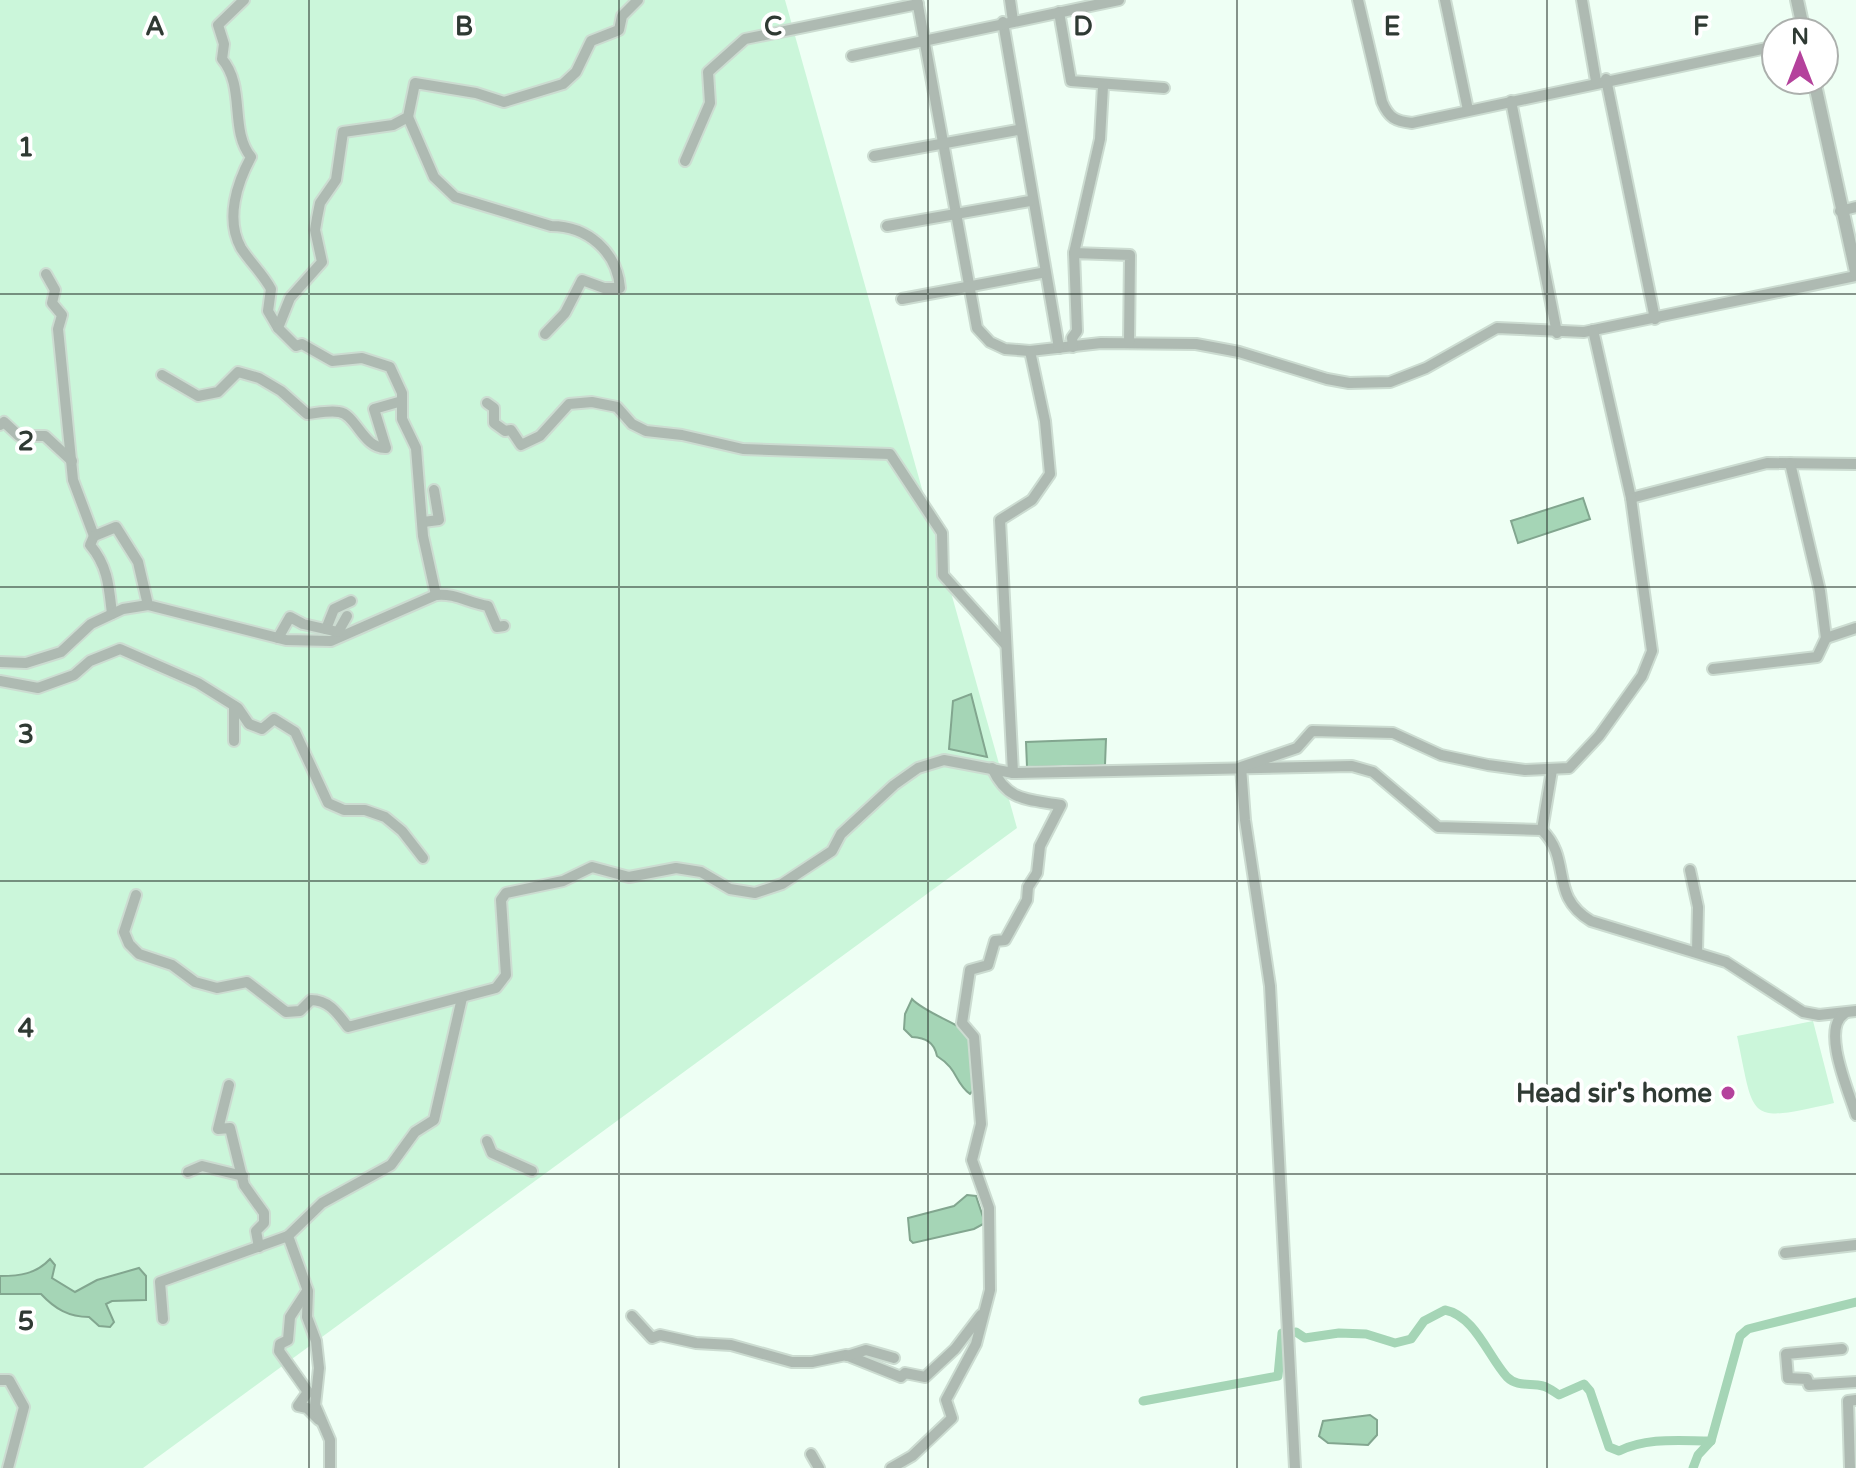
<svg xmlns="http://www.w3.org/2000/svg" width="1856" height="1468" font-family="'Varela Round',sans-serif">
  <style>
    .green { fill: #cbf6da }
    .water { fill: #a5d5b6; stroke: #82a68f; stroke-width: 2 }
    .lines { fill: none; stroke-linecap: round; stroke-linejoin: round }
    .canal { stroke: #a5d5b6; stroke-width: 9 }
    .minor-casing { stroke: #ccdcd1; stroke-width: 14 }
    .tertiary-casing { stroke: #ccdcd1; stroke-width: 16 }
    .minor { stroke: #aebab2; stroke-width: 10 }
    .tertiary { stroke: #aebab2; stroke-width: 12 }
    .grid { fill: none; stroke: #2f3a33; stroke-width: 2; stroke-opacity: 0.55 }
    .poi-dot { fill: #b4429c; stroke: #fff; stroke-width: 3 }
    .labels { text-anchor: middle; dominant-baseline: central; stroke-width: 8; stroke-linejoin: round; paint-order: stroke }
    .poi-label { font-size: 26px; font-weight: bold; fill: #2f3a33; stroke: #fff; text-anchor: end }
    .grid-label { font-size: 26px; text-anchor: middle; font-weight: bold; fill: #2f3a33; stroke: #fff; stroke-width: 8; stroke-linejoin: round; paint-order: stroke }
  </style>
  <rect width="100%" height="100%" fill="#eefff4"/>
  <!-- green -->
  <g class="green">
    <polygon points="0,0 785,0 1017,828 143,1468 0,1468"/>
    <path d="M 1813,1021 L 1834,1103 C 1746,1123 1755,1121 1737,1036 Z"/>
  </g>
  <!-- water -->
  <g class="water">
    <polygon points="1583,498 1590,519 1518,543 1511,521"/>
    <polygon points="971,694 987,757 949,749 953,701"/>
    <polygon points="1106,739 1105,765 1027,767 1026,742"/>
    <path d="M 912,999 C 926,1014 966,1026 970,1036 C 976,1050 973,1073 975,1088 L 970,1094 C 954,1082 959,1070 937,1056 C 934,1042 926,1038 912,1037 L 904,1029 L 905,1014 Z"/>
    <polygon points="967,1195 976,1196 985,1223 974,1229 913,1243 910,1240 908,1218 954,1206"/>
    <path d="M 50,1259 L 55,1265 L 52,1278 L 75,1292 L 97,1280 L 139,1268 L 146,1276 L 146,1300 L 112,1301 L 106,1304 L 114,1322 L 110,1327 L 99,1326 L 89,1317 C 69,1317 55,1309 41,1294 L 0,1294 L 0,1276 C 20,1276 36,1274 50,1259 Z"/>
    <polygon points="1370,1415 1377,1420 1377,1435 1368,1445 1328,1443 1319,1436 1323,1421"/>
  </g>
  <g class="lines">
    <!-- canal -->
    <g class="canal">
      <path d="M 1296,1332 L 1305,1338 L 1339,1333 L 1366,1334 L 1395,1343 L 1411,1339 L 1424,1321 L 1445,1310 C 1475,1316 1488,1356 1507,1377 C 1517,1387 1530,1383 1543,1386 C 1548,1387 1554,1392 1559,1395 L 1584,1384 L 1590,1391 L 1609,1447 L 1619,1451 C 1648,1437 1680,1441 1711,1441 L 1740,1336 L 1748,1329 L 1856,1302"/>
      <polyline points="1143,1401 1278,1376 1282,1333"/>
      <polyline points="1693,1468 1698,1455 1711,1441"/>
    </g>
    <!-- minor casing -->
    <g class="minor-casing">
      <g id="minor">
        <path d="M 244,0 L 218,25 L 224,44 L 222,59 C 246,87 229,130 251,157 C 237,183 225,219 241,248 C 250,262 263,274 271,289 L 268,311 L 278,328"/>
        <polyline points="917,0 977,328 990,342 1005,349 1030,351 1101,343 1196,344 1239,352 1327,379 1349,383 1390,382 1426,368 1497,328 1584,332 1856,276"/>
        <polyline points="1010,0 1013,21"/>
        <path d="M 1358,0 L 1382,102 C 1389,118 1395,121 1412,123 L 1776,46"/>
        <polyline points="1445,0 1468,110"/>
        <polyline points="1582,0 1596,81"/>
        <polyline points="1059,12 1071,81 1164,88"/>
        <polyline points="1003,22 1059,348"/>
        <polyline points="852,56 1119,0"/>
        <polyline points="1606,79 1655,319"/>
        <polyline points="1511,101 1557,333"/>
        <path d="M 408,117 L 434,177 L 455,197 L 551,226 C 588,226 617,252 620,288 L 604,288 L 582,280 L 565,313 L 545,334"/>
        <polyline points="874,156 1018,130"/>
        <polyline points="685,161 710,103 708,72 745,39 918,4"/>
        <polyline points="1840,211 1856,207"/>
        <polyline points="887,226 1030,201"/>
        <polyline points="1074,253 1100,139 1103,86"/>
        <path d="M 46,274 L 55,290 L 52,303 L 62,315 L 58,329 L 73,480 L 94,536 L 116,527 L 138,562 L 148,605 L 286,640 L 331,641 L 436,595 C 456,593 468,603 488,606 L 497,627 L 504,626"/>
        <polyline points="902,299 1041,273"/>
        <polyline points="1593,330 1631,498 1767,463 1856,464"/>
        <polyline points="1073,347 1072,338 1077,331 1074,253 1130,255 1129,343"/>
        <path d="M 162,375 L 198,396 L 218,392 L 238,372 L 259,378 L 281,391 L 307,414 C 317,413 330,410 339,412 C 356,414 363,449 386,448 L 374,409 L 402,401"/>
        <polyline points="487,403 494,408 494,423 505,431 511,430 521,445 540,436 569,404 592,402 617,407 632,424 646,431 682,435 743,449 890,454 942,533 943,575 1005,644"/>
        <polyline points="0,425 4,422 19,436 45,436 72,461"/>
        <polyline points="423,522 439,520 434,490"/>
        <path d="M 94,536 L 90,545 C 108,566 109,587 112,614"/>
        <polyline points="436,595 423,536 416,448 402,419 402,393 390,367 362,358 332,361 302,344 296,346 278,328 290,298 322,262 315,230 317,218 320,203 336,180 343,132 393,125 408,117 415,83 476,93 504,102 563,84 576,72 591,41 619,30 622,16 638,0"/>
        <polyline points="326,629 334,609 351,601"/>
        <polyline points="278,638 290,617 303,624 338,632 347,616"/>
        <polyline points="1826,638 1856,628"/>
        <polyline points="0,662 26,663 61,652 91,624 123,609 148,605"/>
        <polyline points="1713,669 1817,657 1826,638 1820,591 1790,463"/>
        <polyline points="0,681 38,688 74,675 90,661 120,649 198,683 238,708 249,724 262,729 274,719 295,732 328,803 344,810 365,810 385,817 402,831 423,858"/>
        <polyline points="234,741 234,706"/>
        <polyline points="1013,773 1000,520 1032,500 1050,474 1045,421 1030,351"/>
        <polyline points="1542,830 1552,770"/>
        <polyline points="1690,870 1698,907 1697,952"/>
        <path d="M 136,895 L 124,932 L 129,944 L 139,954 L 172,965 L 195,982 L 217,988 L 247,982 L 286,1012 L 300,1011 L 311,1000 C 329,1000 338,1014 348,1027 L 496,988 L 506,975 L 501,900 L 506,893 L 563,881 L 592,867 L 629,877 L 676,868 L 701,872 L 730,889 L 755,893 L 782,884 L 832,851 L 841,834 L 894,785 L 918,768 L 944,760 L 1013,773 L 1352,766 L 1373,772 L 1438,827 L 1542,830 C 1573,861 1548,895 1591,921 L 1726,962 L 1803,1012 L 1819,1015 L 1856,1011"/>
        <path d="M 1844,1014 C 1821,1029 1849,1092 1856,1115"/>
        <polyline points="229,1085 218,1129 230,1128 244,1185 264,1213 264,1223 256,1231 259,1247"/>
        <polyline points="487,1141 492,1153 532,1171"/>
        <polyline points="188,1172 202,1166 243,1176"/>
        <polyline points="1785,1253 1856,1245"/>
        <polyline points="307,1291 290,1317 288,1340 280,1344 279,1351 308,1392 298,1406 307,1408 319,1420"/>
        <polyline points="632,1316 652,1338 660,1335 696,1343 731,1345 792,1362 812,1362 846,1355 901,1377 905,1373 925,1377 955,1349 981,1315"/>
        <polyline points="163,1319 160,1282 288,1236"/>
        <polyline points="1842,1349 1786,1354 1788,1378 1807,1379 1809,1385 1856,1382"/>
        <polyline points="847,1356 866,1350 894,1358"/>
        <polyline points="0,1380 9,1380 24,1407 8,1468"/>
        <polyline points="811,1454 819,1468"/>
        <polyline points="330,1468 330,1440 315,1405 319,1368 316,1341 307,1317 308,1291 288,1236 322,1203 391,1165 415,1132 434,1120 462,998"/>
        <path d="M 891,1468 L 912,1456 L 952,1418 L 946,1400 L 976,1344 L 990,1290 L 989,1208 L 972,1160 L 981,1124 L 974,1037 L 962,1023 L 970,970 L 988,965 L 995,941 L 1005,940 L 1027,900 L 1028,887 L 1037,873 L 1040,846 L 1061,805 C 1027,799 1008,802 992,768"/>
        <polyline points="1295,1468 1270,986 1245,820 1241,767 1297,748 1312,731 1393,733 1441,755 1488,765 1525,770 1569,768 1599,736 1642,676 1652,651 1631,498"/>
        <polyline points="1850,1468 1848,1401 1856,1400"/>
      </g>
    </g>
    <!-- tertiary casing -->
    <g class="tertiary-casing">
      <g id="tertiary">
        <polyline points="1797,0 1804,32"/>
        <polyline points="1814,80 1856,272"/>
      </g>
    </g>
    <!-- minor -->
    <use href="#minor" class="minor"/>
    <!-- tertiary -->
    <use href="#tertiary" class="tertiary"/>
  </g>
  <!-- grid -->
  <path class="grid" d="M 309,0 L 309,1468M 619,0 L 619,1468M 928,0 L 928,1468M 1237,0 L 1237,1468M 1547,0 L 1547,1468M 0,294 L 1856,294M 0,587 L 1856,587M 0,881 L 1856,881M 0,1174 L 1856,1174"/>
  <!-- markers -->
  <circle class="poi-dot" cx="1728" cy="1093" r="8"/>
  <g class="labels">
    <!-- poi labels -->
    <g class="poi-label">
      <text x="1712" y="1093">Head sir's home</text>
    </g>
  </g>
  <g class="grid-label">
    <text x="155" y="35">A</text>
    <text x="464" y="35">B</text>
    <text x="773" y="35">C</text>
    <text x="1083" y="35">D</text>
    <text x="1392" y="35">E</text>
    <text x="1701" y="35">F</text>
    <text x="26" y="156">1</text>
    <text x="26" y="450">2</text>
    <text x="26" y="743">3</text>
    <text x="26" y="1037">4</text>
    <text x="26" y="1330">5</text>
  </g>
  <!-- north arrow -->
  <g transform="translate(1800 56)"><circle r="38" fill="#ffffff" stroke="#acb0ad" stroke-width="2"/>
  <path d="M0-6L14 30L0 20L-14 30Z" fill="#b4429c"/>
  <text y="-12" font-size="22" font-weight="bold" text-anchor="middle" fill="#2f3a33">N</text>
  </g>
</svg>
